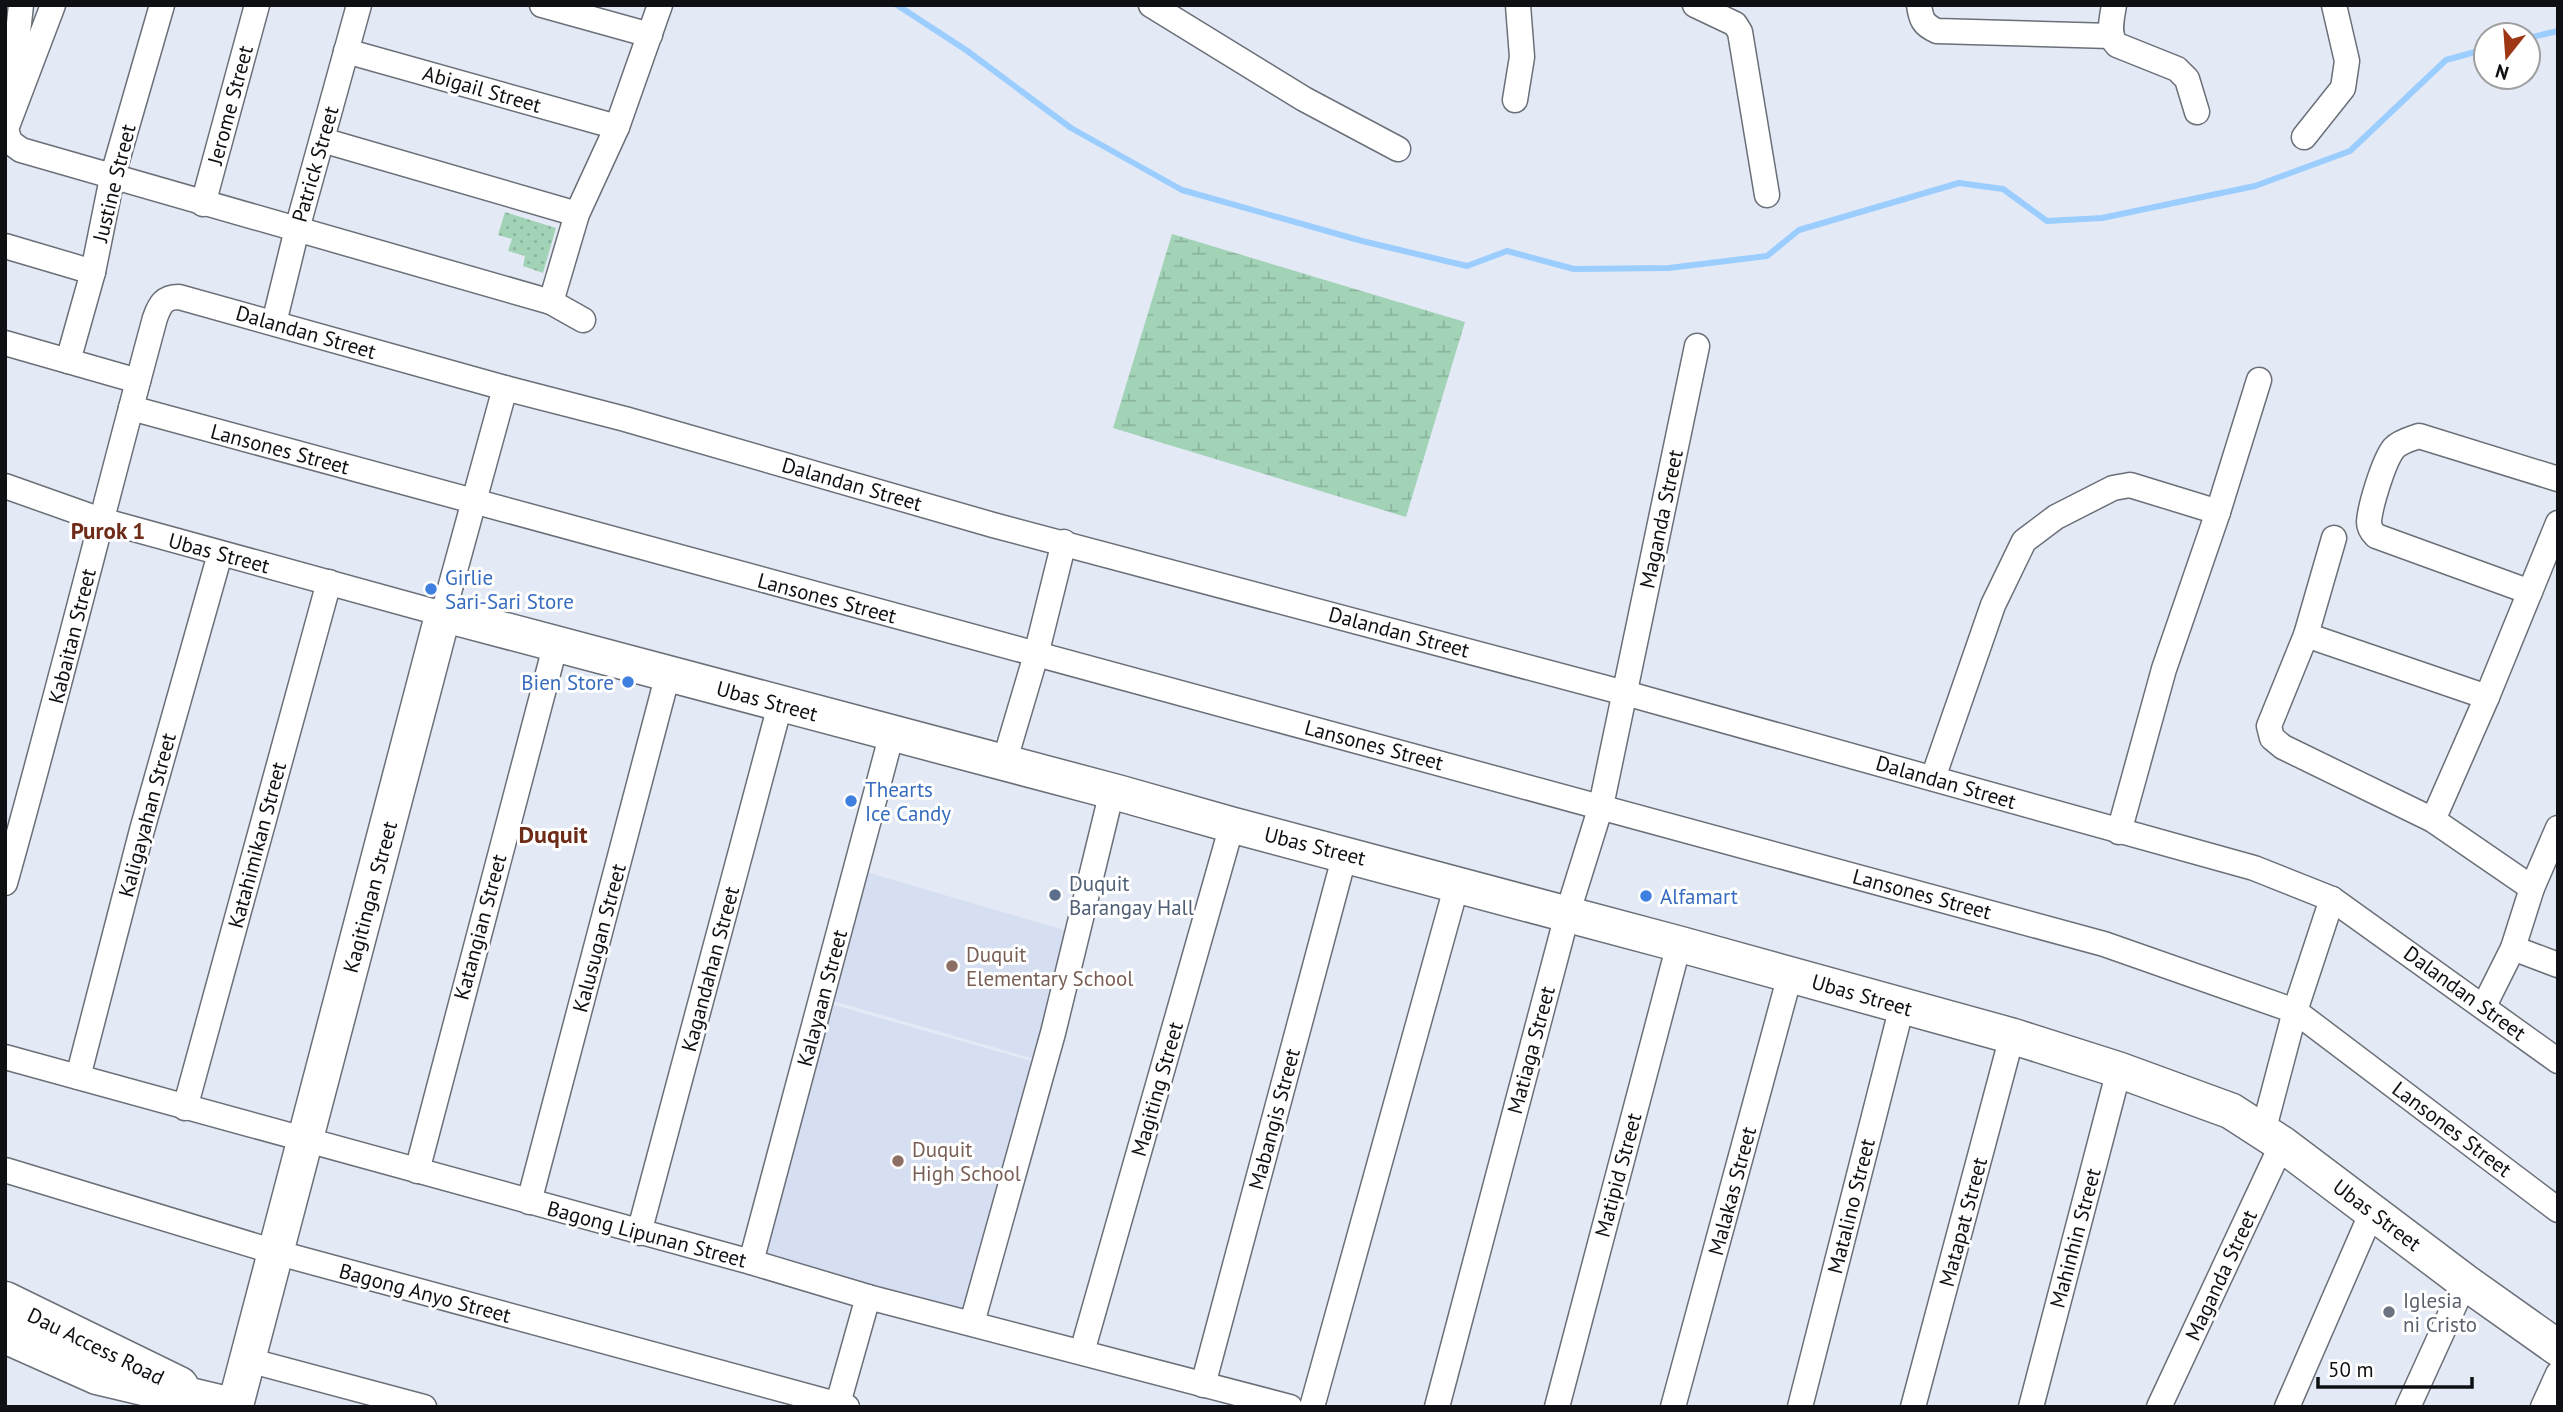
<svg xmlns="http://www.w3.org/2000/svg" width="2563" height="1412" font-family="'PT Sans',sans-serif">
  <style>
    .built { fill: #d6dff1 }
    .grass { fill: url(#grass-dots) }
    .wetland { fill: url(#wetland-marsh) }
    .lines { fill: none; stroke-linecap: round; stroke-linejoin: round }
    .stream { stroke: #9ccdff; stroke-width: 6 }
    .street-casing { stroke: #6a6f78; stroke-width: 27 }
    .secondary-casing { stroke: #6a6f78; stroke-width: 38 }
    .primary-casing { stroke: #6a6f78; stroke-width: 41 }
    .highway-casing { stroke: #6a6f78; stroke-width: 41 }
    .street { stroke: #fff; stroke-width: 24 }
    .secondary { stroke: #fff; stroke-width: 35 }
    .primary { stroke: #fff; stroke-width: 38 }
    .highway { stroke: #fff; stroke-width: 38 }
    .shop-dot { fill: #3f7fe0; stroke: #fff; stroke-width: 2.5 }
    .service-dot { fill: #5c6f8a; stroke: #fff; stroke-width: 2.5 }
    .education-dot { fill: #8d6e63; stroke: #fff; stroke-width: 2.5 }
    .worship-dot { fill: #6b7280; stroke: #fff; stroke-width: 2.5 }
    .labels { text-anchor: middle; dominant-baseline: central; stroke-width: 6; stroke-linejoin: round; paint-order: stroke }
    .street-label { font-size: 21px; fill: #0e1014; stroke: #fff }
    .shop-label { font-size: 21px; fill: #366cbe; stroke: #fff; text-anchor: start }
    .service-label { font-size: 21px; fill: #4e5e75; stroke: #fff; text-anchor: start }
    .education-label { font-size: 21px; fill: #785e54; stroke: #fff; text-anchor: start }
    .worship-label { font-size: 21px; fill: #5b616d; stroke: #fff; text-anchor: start }
    .neighbourhood-label { font-size: 23px; font-weight: bold; fill: #6e2b17; stroke: #fff }
    .quarter-label { font-size: 24px; font-weight: bold; fill: #6e2b17; stroke: #fff }
  </style>
  <defs>
    <pattern id="grass-dots" width="8" height="8" patternUnits="userSpaceOnUse" patternTransform="scale(1.75)"><rect width="8" height="8" fill="#a2d3b7"/><path d="M2 2h.1M6 6h.1" fill="none" stroke="#8ab49c" stroke-width="1.8" stroke-linecap="round"/></pattern>
    <pattern id="wetland-marsh" width="20" height="14" patternUnits="userSpaceOnUse" patternTransform="scale(1.75)"><rect width="20" height="14" fill="#a2d3b7"/><path d="M1 5h8M5 5V1M11 12h8M15 12V8" fill="none" stroke="#8ab49c"/></pattern>
  </defs>
  <rect width="100%" height="100%" fill="#e4eaf5"/>
  <!-- built -->
  <g class="built">
    <polygon points="866,872 1074,933 1038,1060 829,1000"/>
    <polygon points="831,1004 1038,1063 965,1317 758,1259"/>
  </g>
  <!-- grass -->
  <polygon class="grass" points="505,212 556,228 543,273 523,266 525,256 508,251 512,239 498,235"/>
  <!-- wetland -->
  <polygon class="wetland" points="1172,234 1465,322 1406,517 1113,428"/>
  <g class="lines">
    <!-- stream -->
    <g class="stream">
      <polyline points="897,5 966,50 1071,128 1182,190 1362,241 1467,266 1507,251 1574,269 1669,268 1767,256 1799,230 1959,183 2003,189 2047,221 2102,218 2255,186 2350,151 2446,60 2486,49"/>
      <polyline points="2528,38 2558,31"/>
    </g>
    <!-- street casing -->
    <g class="street-casing">
      <g id="street">
        <polyline points="53,5 6,129 10,142 21,150 551,302 583,320"/>
        <polyline points="542,5 650,35"/>
        <polyline points="1151,5 1304,99 1398,149"/>
        <polyline points="1695,5 1735,24 1740,32 1767,195"/>
        <path d="M 1919,5 C 1921,19 1923,25 1937,31 L 2111,36"/>
        <path d="M 2114,5 C 2112,18 2107,35 2117,45 L 2177,69 L 2187,79 L 2197,112"/>
        <polyline points="346,51 617,127"/>
        <polyline points="5,87 15,60 21,5"/>
        <polyline points="1515,100 1522,57 1518,5"/>
        <polyline points="2304,137 2343,88 2347,61 2334,5"/>
        <polyline points="322,140 577,214"/>
        <polyline points="203,204 257,5"/>
        <polyline points="5,246 93,272"/>
        <polyline points="551,302 577,214 617,127 660,5"/>
        <polyline points="274,323 297,229 359,5"/>
        <polyline points="5,343 138,381"/>
        <polyline points="68,361 93,272 112,178 162,5"/>
        <polyline points="131,408 2104,944 2295,1011 2558,1210"/>
        <polyline points="5,486 101,520 443,614 505,388"/>
        <polyline points="2334,538 2306,635 2269,726 2272,738 2283,747 2433,820 2532,888"/>
        <path d="M 2530,592 L 2376,536 C 2372,532 2369,528 2369,522 C 2370,506 2384,460 2394,448 C 2401,441 2411,439 2419,436 L 2558,479"/>
        <polyline points="2306,635 2487,697"/>
        <polyline points="1004,763 1036,655 1064,542"/>
        <polyline points="1933,778 1993,605 2024,541 2056,517 2113,488 2130,485 2218,512"/>
        <polyline points="2433,820 2487,697 2558,523"/>
        <polyline points="2119,832 2164,669 2218,512 2259,380"/>
        <path d="M 5,883 C 58,695 104,506 155,318 C 160,304 164,297 179,297 L 505,388 L 625,419 L 993,525 L 1625,693 L 2254,868 L 2332,899 L 2558,1061"/>
        <polyline points="2513,948 2558,965"/>
        <polyline points="2484,1006 2513,948 2532,888 2558,828"/>
        <polyline points="5,1057 751,1262 868,1297 1290,1407"/>
        <polyline points="78,1077 142,830 220,554"/>
        <polyline points="185,1108 329,582"/>
        <polyline points="2263,1132 2295,1011 2332,899"/>
        <polyline points="5,1170 275,1252 847,1407"/>
        <polyline points="417,1171 556,643"/>
        <polyline points="529,1202 668,674"/>
        <polyline points="639,1233 780,705"/>
        <polyline points="751,1262 892,733"/>
        <polyline points="972,1323 1053,1033 1112,791"/>
        <polyline points="1082,1352 1232,825"/>
        <polyline points="248,1360 424,1407"/>
        <polyline points="1203,1385 1345,854"/>
        <polyline points="837,1407 868,1297"/>
        <polyline points="1312,1407 1457,884"/>
        <polyline points="1437,1407 1567,915 1601,806 1697,346"/>
        <polyline points="1557,1407 1679,944"/>
        <polyline points="1673,1407 1790,975"/>
        <polyline points="1800,1407 1902,1006"/>
        <polyline points="1913,1407 2012,1036"/>
        <polyline points="2031,1407 2119,1070"/>
        <polyline points="2159,1407 2282,1144"/>
        <polyline points="2287,1407 2372,1212"/>
        <polyline points="2408,1407 2465,1282"/>
        <polyline points="2543,1407 2558,1374"/>
      </g>
    </g>
    <!-- secondary casing -->
    <g class="secondary-casing">
      <polyline id="secondary" points="235,1407 443,614 1119,793 1232,825 1679,944 2012,1036 2119,1070 2231,1111 2282,1144 2465,1282 2558,1348"/>
    </g>
    <!-- primary casing -->
    <g class="primary-casing">
      <polyline id="primary" points="5,1301 179,1386"/>
    </g>
    <!-- highway casing -->
    <g class="highway-casing">
      <polyline id="highway" points="5,1334 97,1375 219,1404"/>
    </g>
    <!-- street -->
    <use href="#street" class="street"/>
    <!-- secondary -->
    <use href="#secondary" class="secondary"/>
    <!-- primary -->
    <use href="#primary" class="primary"/>
    <!-- highway -->
    <use href="#highway" class="highway"/>
  </g>
  <!-- markers -->
  <g class="shop-dot">
    <circle cx="431" cy="589" r="7"/>
    <circle cx="628" cy="682" r="7"/>
    <circle cx="851" cy="801" r="7"/>
    <circle cx="1646" cy="896" r="7"/>
  </g>
  <circle class="service-dot" cx="1055" cy="895" r="7"/>
  <g class="education-dot">
    <circle cx="952" cy="966" r="7"/>
    <circle cx="898" cy="1161" r="7"/>
  </g>
  <circle class="worship-dot" cx="2389" cy="1312" r="7"/>
  <g class="labels">
    <!-- street labels -->
    <g class="street-label">
      <text transform="translate(482 89) rotate(16)">Abigail Street</text>
      <text transform="translate(230 105) rotate(-75)">Jerome Street</text>
      <text transform="translate(315 164) rotate(-74)">Patrick Street</text>
      <text transform="translate(114 183) rotate(-76)">Justine Street</text>
      <text transform="translate(306 332) rotate(16)">Dalandan Street</text>
      <text transform="translate(280 449) rotate(15)">Lansones Street</text>
      <text transform="translate(852 484) rotate(16)">Dalandan Street</text>
      <text transform="translate(1661 519) rotate(-78)">Maganda Street</text>
      <text transform="translate(219 553) rotate(15)">Ubas Street</text>
      <text transform="translate(827 598) rotate(15)">Lansones Street</text>
      <text transform="translate(1399 632) rotate(15)">Dalandan Street</text>
      <text transform="translate(72 636) rotate(-76)">Kabaitan Street</text>
      <text transform="translate(767 701) rotate(15)">Ubas Street</text>
      <text transform="translate(1374 745) rotate(15)">Lansones Street</text>
      <text transform="translate(1946 782) rotate(16)">Dalandan Street</text>
      <text transform="translate(147 815) rotate(-75)">Kaligayahan Street</text>
      <text transform="translate(257 845) rotate(-75)">Katahimikan Street</text>
      <text transform="translate(1315 846) rotate(14)">Ubas Street</text>
      <text transform="translate(1922 894) rotate(15)">Lansones Street</text>
      <text transform="translate(370 897) rotate(-75)">Kagitingan Street</text>
      <text transform="translate(480 927) rotate(-75)">Katangian Street</text>
      <text transform="translate(599 938) rotate(-75)">Kalusugan Street</text>
      <text transform="translate(710 969) rotate(-75)">Kagandahan Street</text>
      <text transform="translate(2465 993) rotate(36)">Dalandan Street</text>
      <text transform="translate(1862 995) rotate(16)">Ubas Street</text>
      <text transform="translate(822 998) rotate(-75)">Kalayaan Street</text>
      <text transform="translate(1531 1050) rotate(-75)">Matiaga Street</text>
      <text transform="translate(1157 1089) rotate(-74)">Magiting Street</text>
      <text transform="translate(1274 1119) rotate(-75)">Mabangis Street</text>
      <text transform="translate(2452 1129) rotate(37)">Lansones Street</text>
      <text transform="translate(1618 1175) rotate(-75)">Matipid Street</text>
      <text transform="translate(1732 1191) rotate(-75)">Malakas Street</text>
      <text transform="translate(1851 1206) rotate(-76)">Matalino Street</text>
      <text transform="translate(2377 1215) rotate(37)">Ubas Street</text>
      <text transform="translate(1963 1222) rotate(-75)">Matapat Street</text>
      <text transform="translate(647 1234) rotate(15)">Bagong Lipunan Street</text>
      <text transform="translate(2075 1238) rotate(-75)">Mahinhin Street</text>
      <text transform="translate(2221 1275) rotate(-65)">Maganda Street</text>
      <text transform="translate(425 1293) rotate(15)">Bagong Anyo Street</text>
      <text transform="translate(96 1346) rotate(26)">Dau Access Road</text>
    </g>
    <!-- shop labels -->
    <g class="shop-label">
      <text x="445" y="577">Girlie<tspan x="445" dy="24">Sari-Sari Store</tspan></text>
      <text x="614" y="682" text-anchor="end">Bien Store</text>
      <text x="865" y="789">Thearts<tspan x="865" dy="24">Ice Candy</tspan></text>
      <text x="1660" y="896">Alfamart</text>
    </g>
    <!-- service labels -->
    <g class="service-label">
      <text x="1069" y="883">Duquit<tspan x="1069" dy="24">Barangay Hall</tspan></text>
    </g>
    <!-- education labels -->
    <g class="education-label">
      <text x="966" y="954">Duquit<tspan x="966" dy="24">Elementary School</tspan></text>
      <text x="912" y="1149">Duquit<tspan x="912" dy="24">High School</tspan></text>
    </g>
    <!-- worship labels -->
    <g class="worship-label">
      <text x="2403" y="1300">Iglesia<tspan x="2403" dy="24">ni Cristo</tspan></text>
    </g>
    <!-- neighbourhood labels -->
    <g class="neighbourhood-label">
      <text x="108" y="530">Purok 1</text>
    </g>
    <!-- quarter labels -->
    <g class="quarter-label">
      <text x="553" y="834">Duquit</text>
    </g>
  </g>
  <!-- border -->
  <rect width="2563" height="1412" fill="none" stroke="#0e1014" stroke-width="14"/>
  <!-- north arrow -->
  <g transform="translate(2507 56) rotate(197)"><circle r="33" fill="#ffffff" stroke="#9f9fa1" stroke-width="2"/>
  <path d="M0-5L12 26L0 18L-12 26Z" fill="#9d3715"/>
  <text y="-10" font-size="19" font-weight="bold" text-anchor="middle" fill="#0e1014">N</text>
  </g>
  <!-- scale -->
  <path d="M2318 1377v10h154v-10" fill="none" stroke="#0e1014" stroke-width="3.5"/>
  <text x="2328" y="1377" font-size="21" fill="#0e1014" stroke="#ffffff" stroke-width="5" paint-order="stroke">50 m</text>
</svg>
